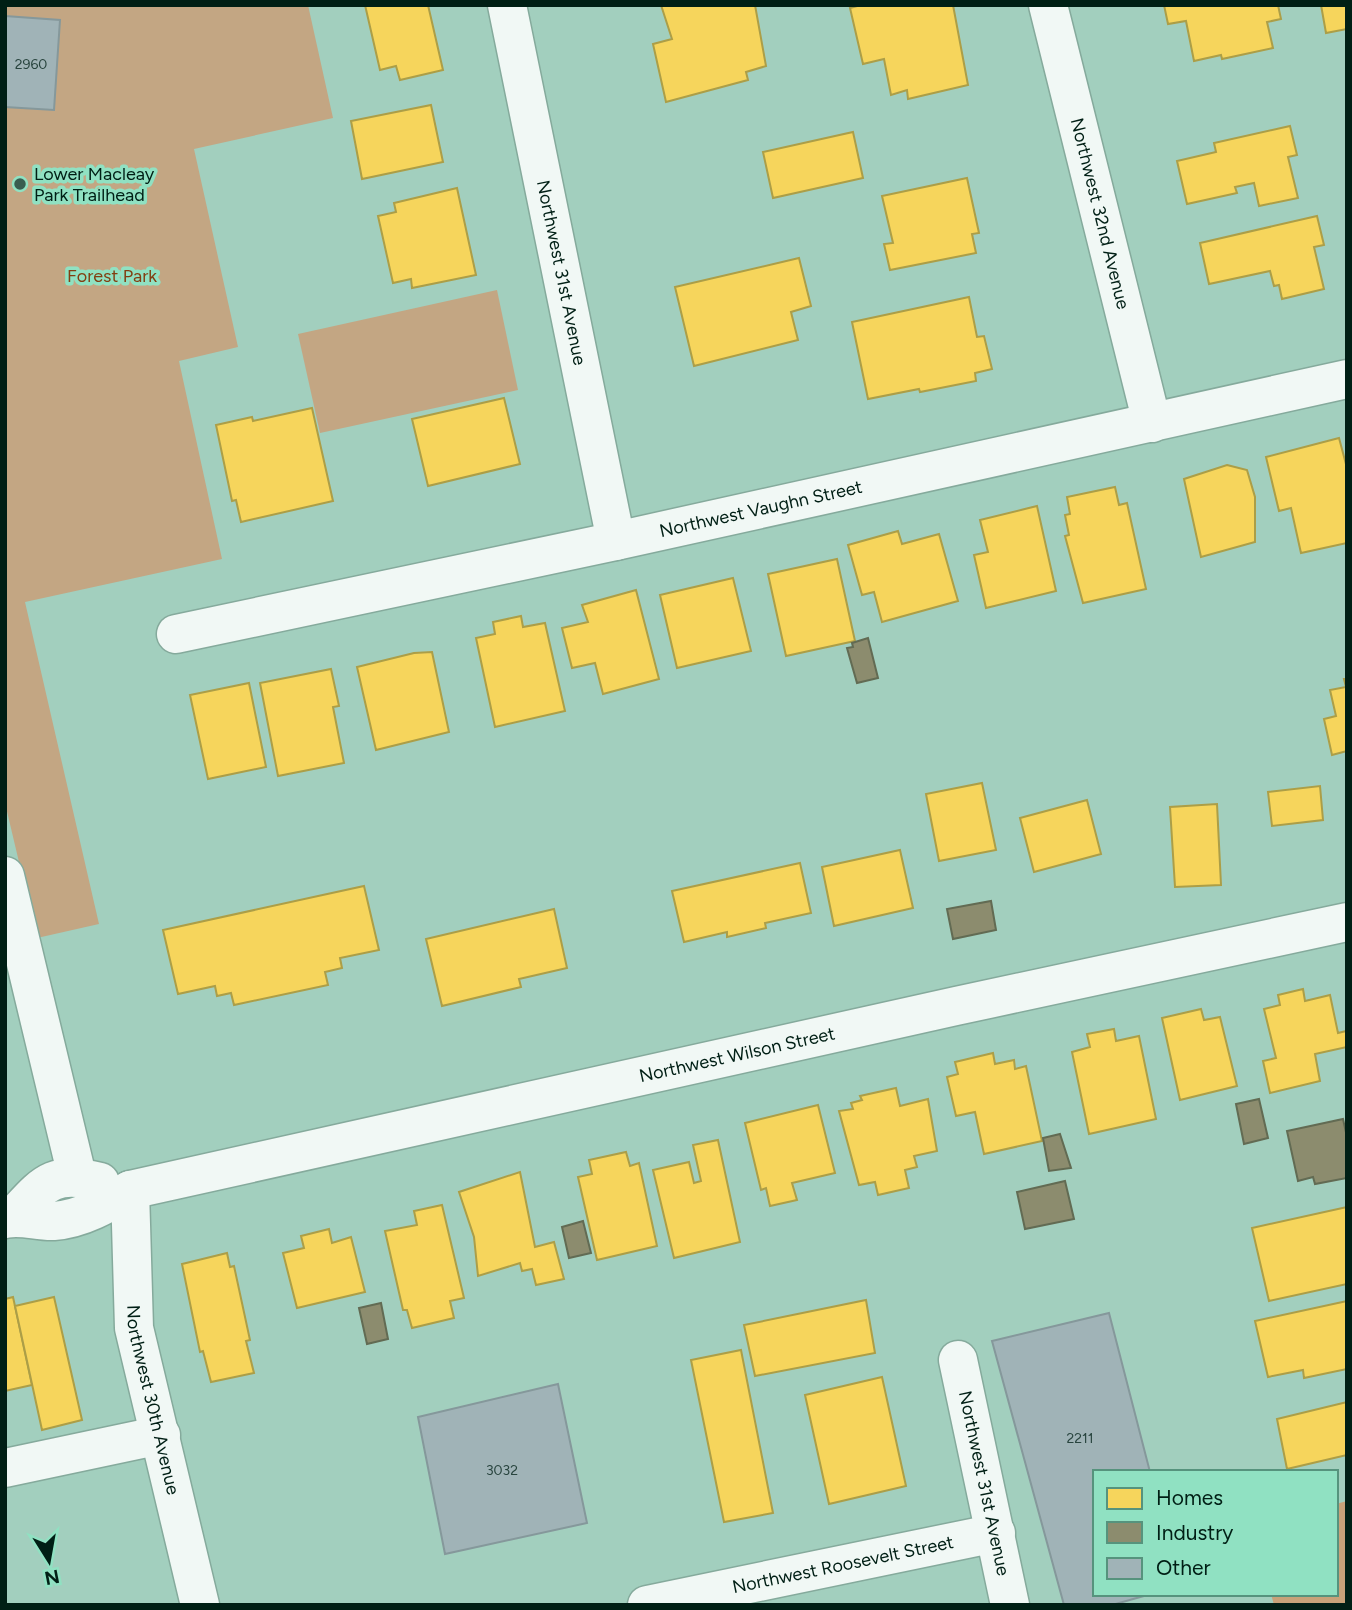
<svg xmlns="http://www.w3.org/2000/svg" width="1352" height="1610" font-family="Figtree,sans-serif">
  <style>
    .green { fill: #c3a683 }
    .forest { fill: #c8a279 }
    .homes { fill: #f6d55c; stroke: #ac9e47; stroke-width: 2 }
    .industry { fill: #8c8c6e; stroke: #626b53; stroke-width: 2 }
    .building { fill: #a0b3b7; stroke: #85989b; stroke-width: 2 }
    .lines { fill: none; stroke-linecap: round; stroke-linejoin: round }
    .minor-casing { stroke: #85aa9c; stroke-width: 41 }
    .minor { stroke: #f1f8f5; stroke-width: 38 }
    .poi-dot { fill: #395d50; stroke: #90e1c2; stroke-width: 2.5 }
    .labels { text-anchor: middle; dominant-baseline: central; stroke-width: 7; stroke-linejoin: round; paint-order: stroke }
    .number-label { font-size: 14px; fill: #28443e }
    .poi-label { font-size: 18px; fill: #001f15; stroke: #90e1c2; text-anchor: start }
    .street-label { font-size: 18px; fill: #001f15; stroke: #90e1c2 }
    .park-label { font-size: 18px; fill: #823e12; stroke: #90e1c2 }
  </style>
  <rect width="100%" height="100%" fill="#a2cfbe"/>
  <!-- green -->
  <g class="green">
    <polygon points="5,5 308,5 333,118 194,149 238,347 179,361 222,559 25,602 99,924 37,938 5,803"/>
    <polygon points="497,290 518,390 320,433 298,334"/>
  </g>
  <!-- forest -->
  <polygon class="forest" points="1347,1501 1347,1605 1274,1605 1271,1594 1336,1594 1336,1504"/>
  <!-- homes -->
  <g class="homes">
    <polygon points="365,5 428,5 443,70 400,80 396,66 380,70"/>
    <polygon points="661,5 755,5 766,66 746,72 748,80 666,102 653,44 672,39"/>
    <polygon points="861,5 953,5 968,85 908,99 907,90 891,95 884,59 863,64 850,8"/>
    <polygon points="1164,5 1278,5 1281,19 1267,22 1273,48 1222,59 1221,55 1194,61 1186,21 1168,24"/>
    <polygon points="1321,5 1347,5 1347,29 1326,33"/>
    <polygon points="431,105 443,162 362,179 351,121"/>
    <polygon points="1290,126 1297,155 1288,157 1298,198 1259,206 1254,183 1235,187 1237,193 1187,204 1177,161 1216,152 1214,143"/>
    <polygon points="853,132 863,178 773,198 763,152"/>
    <polygon points="967,178 979,233 972,234 976,253 890,270 884,244 893,243 882,196"/>
    <polygon points="457,188 476,275 412,288 411,279 393,283 378,216 396,212 394,203"/>
    <polygon points="1317,216 1324,245 1314,247 1324,289 1282,299 1279,285 1274,286 1270,271 1209,284 1200,243"/>
    <polygon points="799,258 811,306 791,312 798,340 694,366 675,287"/>
    <polygon points="969,297 977,337 984,336 992,369 975,373 976,381 920,392 919,389 868,399 852,322"/>
    <polygon points="504,398 520,464 428,486 412,419"/>
    <polygon points="312,408 333,501 241,522 236,500 232,501 216,425 252,417 253,421"/>
    <polygon points="1339,438 1347,468 1347,543 1301,553 1291,508 1279,511 1266,457"/>
    <polygon points="1227,465 1247,470 1255,497 1255,542 1201,557 1184,479"/>
    <polygon points="1115,487 1119,505 1127,503 1146,589 1083,603 1065,536 1069,535 1065,515 1070,514 1067,497"/>
    <polygon points="1037,506 1056,591 986,608 974,555 988,552 980,520"/>
    <polygon points="898,531 902,544 939,534 958,601 882,622 874,592 862,595 848,545"/>
    <polygon points="837,559 855,641 786,656 768,574"/>
    <polygon points="733,578 751,651 677,668 660,595"/>
    <polygon points="636,590 659,679 603,694 595,663 572,668 562,628 588,622 582,605"/>
    <polygon points="521,616 523,627 545,623 565,711 495,727 476,638 495,634 493,622"/>
    <polygon points="432,652 449,732 376,750 357,667 414,653"/>
    <polygon points="331,669 339,706 333,707 344,763 278,776 260,683"/>
    <polygon points="1344,679 1347,679 1347,751 1332,755 1324,719 1336,716 1330,690 1346,687"/>
    <polygon points="249,683 266,767 208,779 190,695"/>
    <polygon points="982,783 996,850 939,861 926,794"/>
    <polygon points="1320,786 1323,820 1272,826 1268,792"/>
    <polygon points="1087,800 1101,854 1034,872 1020,818"/>
    <polygon points="1217,804 1221,885 1175,887 1170,807"/>
    <polygon points="900,850 913,908 834,926 822,867"/>
    <polygon points="800,863 811,913 765,923 766,928 727,937 727,932 684,942 672,891"/>
    <polygon points="364,886 379,950 340,958 342,968 325,972 328,985 234,1005 231,993 217,996 215,986 178,994 163,930"/>
    <polygon points="554,909 567,968 519,979 521,987 442,1006 426,939"/>
    <polygon points="1303,989 1305,1001 1330,995 1338,1033 1346,1031 1347,1047 1315,1054 1320,1081 1270,1093 1263,1061 1276,1058 1264,1009 1280,1005 1278,995"/>
    <polygon points="1201,1009 1204,1020 1220,1017 1237,1086 1180,1100 1162,1018"/>
    <polygon points="1114,1029 1116,1041 1139,1036 1156,1119 1089,1134 1072,1052 1090,1047 1087,1034"/>
    <polygon points="993,1053 995,1064 1014,1060 1015,1069 1026,1066 1042,1141 984,1154 975,1112 956,1116 947,1077 958,1074 955,1062"/>
    <polygon points="896,1088 900,1106 928,1099 937,1151 914,1156 917,1167 905,1170 909,1188 878,1195 875,1182 859,1185 839,1111 853,1109 851,1103 862,1100 860,1096"/>
    <polygon points="818,1105 835,1173 792,1183 797,1200 770,1206 766,1188 761,1190 745,1123"/>
    <polygon points="718,1140 740,1242 674,1258 653,1170 689,1162 694,1183 701,1181 693,1145"/>
    <polygon points="626,1152 630,1166 639,1163 657,1246 597,1260 578,1177 592,1174 589,1160"/>
    <polygon points="520,1172 535,1247 554,1242 564,1279 536,1285 532,1269 522,1271 520,1263 478,1276 474,1237 459,1192"/>
    <polygon points="442,1205 464,1298 450,1301 454,1318 412,1328 407,1310 403,1310 385,1231 417,1225 414,1211"/>
    <polygon points="1347,1207 1347,1284 1269,1301 1252,1228"/>
    <polygon points="329,1229 332,1243 351,1237 365,1292 297,1308 283,1253 304,1248 301,1236"/>
    <polygon points="227,1253 230,1267 234,1266 250,1340 246,1341 254,1373 211,1382 203,1351 200,1352 182,1264"/>
    <polygon points="13,1297 32,1385 5,1391 5,1299"/>
    <polygon points="54,1297 82,1420 42,1430 15,1306"/>
    <polygon points="866,1300 875,1353 755,1376 744,1325"/>
    <polygon points="1347,1301 1347,1369 1304,1378 1303,1370 1268,1377 1255,1321"/>
    <polygon points="741,1350 773,1513 724,1522 691,1360"/>
    <polygon points="882,1377 906,1486 829,1504 805,1395"/>
    <polygon points="1347,1402 1347,1455 1287,1469 1277,1419"/>
  </g>
  <!-- industry -->
  <g class="industry">
    <polygon points="868,638 878,678 857,683 847,648 853,647 852,643"/>
    <polygon points="991,901 996,930 953,939 947,909"/>
    <polygon points="1259,1099 1268,1138 1244,1144 1236,1104"/>
    <polygon points="1343,1119 1347,1137 1347,1178 1315,1184 1313,1177 1298,1181 1287,1131"/>
    <polygon points="1060,1134 1071,1168 1049,1171 1043,1138"/>
    <polygon points="1065,1181 1074,1219 1025,1229 1017,1192"/>
    <polygon points="583,1221 591,1253 569,1258 562,1227"/>
    <polygon points="381,1303 388,1339 367,1344 359,1308"/>
  </g>
  <!-- building -->
  <g class="building">
    <polygon points="5,16 60,20 54,110 5,107"/>
    <polygon points="1109,1313 1150,1472 1095,1472 1095,1594 1151,1594 1112,1605 1064,1605 992,1341"/>
    <polygon points="558,1384 587,1523 445,1554 418,1417"/>
  </g>
  <g class="lines">
    <!-- minor casing -->
    <g class="minor-casing">
      <g id="minor">
        <path id="s1" d="M 507,5 L 616,541"/>
        <path id="s2" d="M 1048,5 L 1152,423"/>
        <path id="s3" d="M 176,634 L 616,541 L 1347,379"/>
        <polyline points="5,876 77,1176"/>
        <path id="s4" d="M 130,1190 L 134,1328 L 200,1605"/>
        <path d="M 13,1217 C 44,1184 51,1170 100,1182"/>
        <path id="s5" d="M 5,1219 C 22,1215 38,1222 54,1221 C 82,1219 107,1204 130,1190 L 956,1006 L 1347,922"/>
        <path id="s6" d="M 958,1360 L 1010,1605"/>
        <polyline points="5,1468 161,1435"/>
        <path id="s7" d="M 647,1605 L 996,1533"/>
      </g>
    </g>
    <!-- minor -->
    <use href="#minor" class="minor"/>
  </g>
  <!-- markers -->
  <circle class="poi-dot" cx="20" cy="184" r="7"/>
  <g class="labels">
    <!-- number labels -->
    <g class="number-label">
      <text x="31" y="64">2960</text>
      <text x="1080" y="1438">2211</text>
      <text x="502" y="1470">3032</text>
    </g>
    <!-- poi labels -->
    <g class="poi-label">
      <text x="34" y="174">Lower Macleay<tspan x="34" dy="21">Park Trailhead</tspan></text>
    </g>
    <!-- street labels -->
    <g class="street-label">
      <text stroke="none"><textPath href="#s2" startOffset="215">Northwest 32nd Avenue</textPath></text>
      <text stroke="none"><textPath href="#s1" startOffset="273">Northwest 31st Avenue</textPath></text>
      <text stroke="none"><textPath href="#s3" startOffset="598">Northwest Vaughn Street</textPath></text>
      <text stroke="none"><textPath href="#s5" startOffset="754">Northwest Wilson Street</textPath></text>
      <text stroke="none"><textPath href="#s4" startOffset="212">Northwest 30th Avenue</textPath></text>
      <text stroke="none"><textPath href="#s6" startOffset="126">Northwest 31st Avenue</textPath></text>
      <text stroke="none"><textPath href="#s7" startOffset="200">Northwest Roosevelt Street</textPath></text>
    </g>
    <!-- park labels -->
    <g class="park-label">
      <text x="112" y="276">Forest Park</text>
    </g>
  </g>
  <!-- border -->
  <rect width="1352" height="1610" fill="none" stroke="#001f15" stroke-width="14"/>
  <!-- legend -->
  <rect x="1093" y="1470" width="245" height="126" fill="#90e1c2" stroke="#56937d" stroke-width="2"/>
  <rect x="1107" y="1488" width="35" height="21" fill="#f6d55c" stroke="#56937d" stroke-width="2"/>
  <text x="1156" y="1505" font-size="21" fill="#001f15">Homes</text>
  <rect x="1107" y="1522" width="35" height="21" fill="#8c8c6e" stroke="#56937d" stroke-width="2"/>
  <text x="1156" y="1540" font-size="21" fill="#001f15">Industry</text>
  <rect x="1107" y="1558" width="35" height="21" fill="#a0b3b7" stroke="#56937d" stroke-width="2"/>
  <text x="1156" y="1575" font-size="21" fill="#001f15">Other</text>
  <!-- north arrow -->
  <g transform="translate(49 1561) rotate(169)" stroke="#90e1c2" stroke-width="5" paint-order="stroke">
  <path d="M0-5L12 26L0 18L-12 26Z" fill="#001f15"/>
  <text y="-10" font-size="19" font-weight="bold" text-anchor="middle" fill="#001f15">N</text>
  </g>
</svg>
